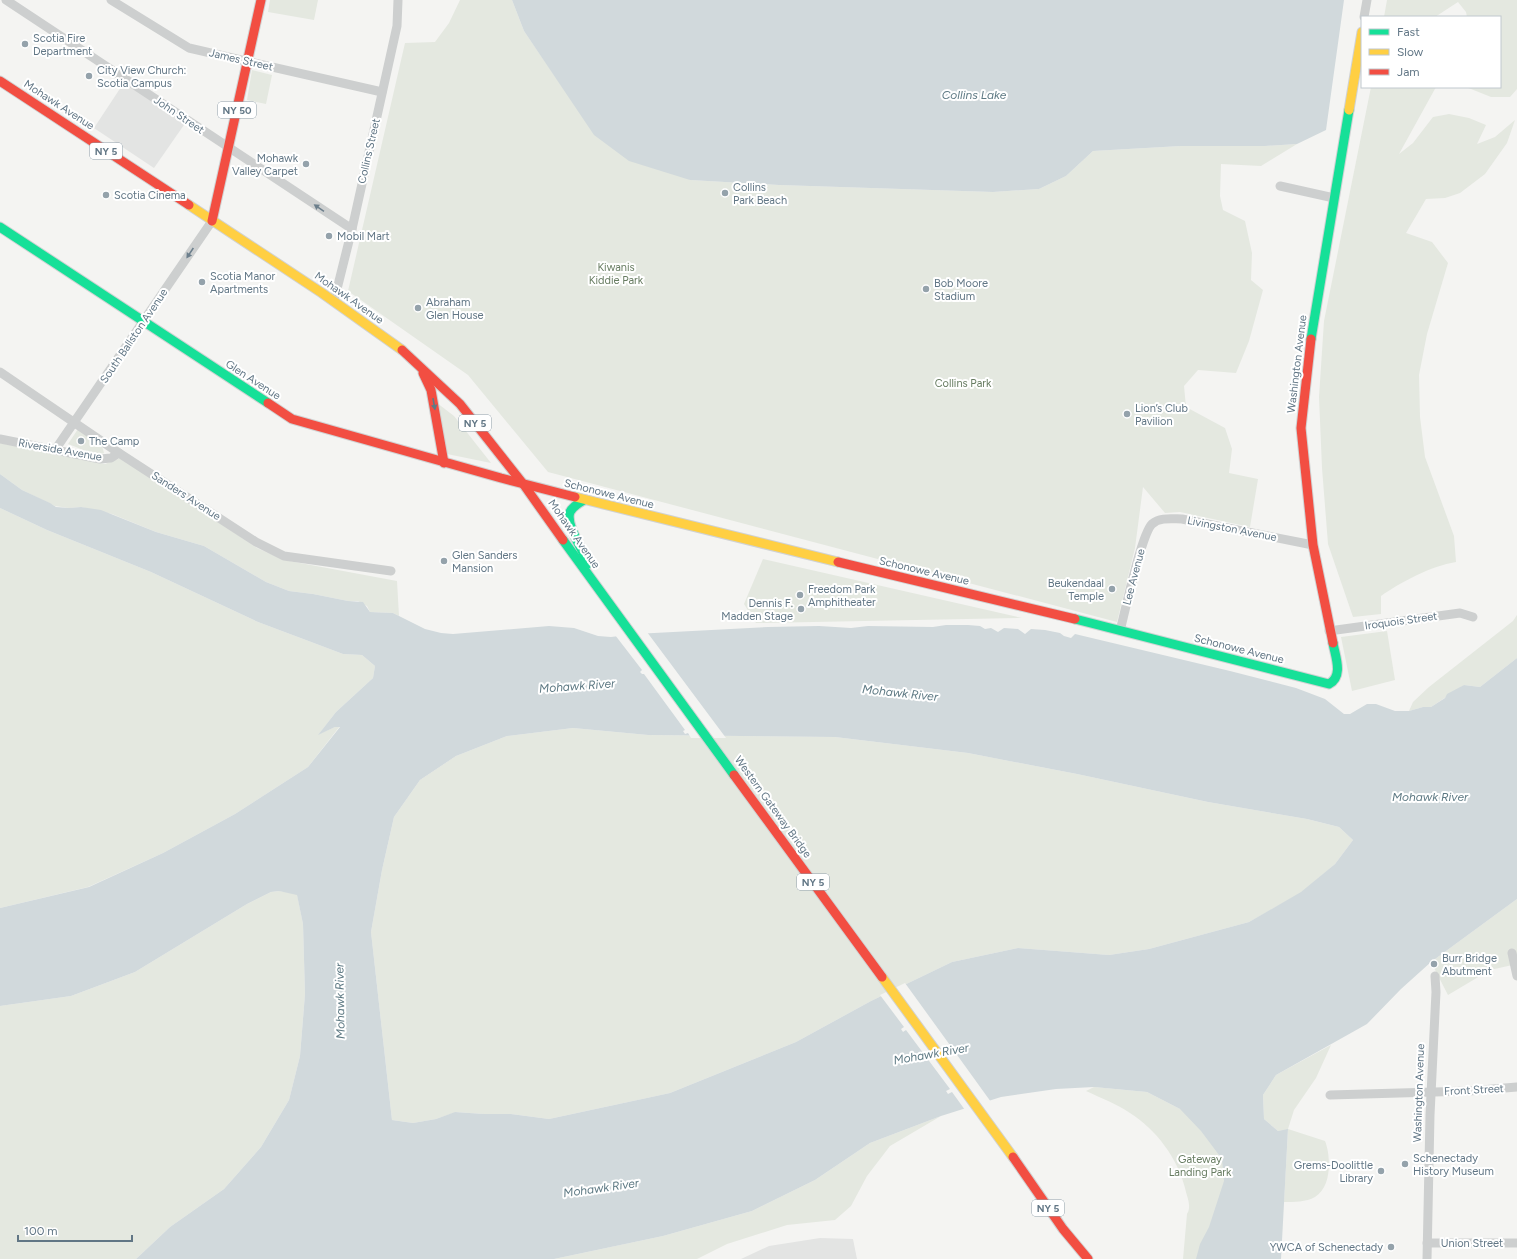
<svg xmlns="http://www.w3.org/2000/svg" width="1517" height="1259" font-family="Figtree,sans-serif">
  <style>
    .built { fill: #e3e4e3 }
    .green { fill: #e4e8e0 }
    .water { fill: #d1d9dc; fill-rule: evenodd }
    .pier { fill: #f4f4f2 }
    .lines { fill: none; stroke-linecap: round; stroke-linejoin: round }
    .fast-casing { stroke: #d0d2d3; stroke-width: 11 }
    .slow-casing { stroke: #d0d2d3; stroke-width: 11 }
    .jam-casing { stroke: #d0d2d3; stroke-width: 11 }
    .street { stroke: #cdcfcf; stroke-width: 9 }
    .fast { stroke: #16e098; stroke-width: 9 }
    .slow { stroke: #ffcf43; stroke-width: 9 }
    .jam { stroke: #f24e42; stroke-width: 9 }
    .oneway { fill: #6c7f8c }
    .oneway2 { fill: #5d7b86 }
    .poi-dot { fill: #94a2ab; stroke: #fff; stroke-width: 1.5 }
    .labels { text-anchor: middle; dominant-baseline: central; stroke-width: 4; stroke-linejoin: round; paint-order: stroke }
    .shield { fill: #fff; stroke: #909faa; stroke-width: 1 }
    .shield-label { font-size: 10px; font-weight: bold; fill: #617685 }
    .poi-label { font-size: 11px; fill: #617685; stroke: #fff; text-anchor: start }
    .street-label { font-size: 11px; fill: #617685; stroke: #fff }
    .park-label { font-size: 11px; fill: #677c61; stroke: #fff }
    .water-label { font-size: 12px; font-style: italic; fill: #5d7983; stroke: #fff }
  </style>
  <rect width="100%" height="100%" fill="#f4f4f2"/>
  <!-- built -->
  <g class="built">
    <polygon points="125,81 186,122 154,168 94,128"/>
    <polygon points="820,1238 853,1239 857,1259 741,1259 769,1246"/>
  </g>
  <!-- green -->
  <g class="green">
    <polygon points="270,0 318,0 314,20 268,12"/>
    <polygon points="460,0 512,0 524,31 561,85 690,180 779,185 993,192 1039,189 1066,176 1093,151 1181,146 1265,146 1297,144 1261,166 1221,164 1220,196 1223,210 1245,221 1252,253 1251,280 1263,290 1249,341 1236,373 1198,370 1184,386 1186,407 1225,428 1232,449 1229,473 1258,479 1250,527 1180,512 1165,513 1143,487 1135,548 1117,622 548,472 468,375 348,291 405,43 435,42 449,23"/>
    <polygon points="1387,0 1517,0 1517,89 1510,97 1491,97 1466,87 1500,87 1500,17 1467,17 1466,12 1458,2 1435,17 1384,17"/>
    <polygon points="252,70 272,75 266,104 247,100"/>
    <path d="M 1371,87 L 1436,87 L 1399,154 L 1413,143 L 1433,117 L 1449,114 L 1469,118 L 1486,125 L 1477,144 L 1495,137 L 1515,120 L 1507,143 L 1485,174 L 1460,193 L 1445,198 L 1426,199 L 1406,233 L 1432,242 L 1448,263 L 1427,334 L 1419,375 L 1420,417 L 1425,457 L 1454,536 L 1456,562 C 1431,566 1401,582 1381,596 L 1381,614 L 1353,617 L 1328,544 L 1322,468 L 1319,397 L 1324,321 Z"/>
    <polygon points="437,403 454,416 491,463 447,454"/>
    <path d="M 78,429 L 102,446 L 104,453 C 96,457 77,447 68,444 Z"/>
    <polygon points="0,443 105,464 121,458 257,548 284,560 397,581 399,616 393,613 370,612 367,606 358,601 348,601 313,594 289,591 266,582 204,546 156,532 112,514 81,507 69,508 55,506 22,490 0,474"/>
    <polygon points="0,508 47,530 151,572 258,622 343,654 362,655 375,666 373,678 336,712 319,734 335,727 340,726 308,767 235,814 163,853 88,887 0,908"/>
    <polygon points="763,559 1022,618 756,623 744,604"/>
    <polygon points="1517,615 1517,658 1480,687 1464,685 1431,707 1423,707 1409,711 1413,702 1429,687 1513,621"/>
    <polygon points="1387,631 1395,680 1352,691 1341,637"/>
    <polygon points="573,728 648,735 835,737 968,753 1077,774 1208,802 1307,819 1339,827 1353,840 1335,864 1301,893 1249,922 1149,949 1109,955 1018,948 952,962 871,1001 796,1042 670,1093 549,1119 511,1114 484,1114 456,1112 436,1119 413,1123 392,1120 371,932 382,870 394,817 420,780 456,756 507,736"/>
    <polygon points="279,891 297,894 303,924 305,994 300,1056 289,1100 261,1147 224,1189 170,1227 136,1259 0,1259 0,1006 71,996 135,972 247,904 271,892"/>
    <polygon points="1517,899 1517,964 1490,970 1448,995 1431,962"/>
    <path d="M 1331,1045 L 1316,1078 L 1294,1110 L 1288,1129 L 1325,1141 C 1331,1156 1332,1187 1315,1197 C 1306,1202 1294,1202 1284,1202 L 1288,1130 L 1278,1131 L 1264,1119 L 1263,1095 L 1276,1075 Z"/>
    <path d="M 1094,1087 L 1147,1092 L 1180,1109 L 1238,1123 L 1212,1259 L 1183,1259 L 1187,1214 C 1192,1207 1187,1197 1185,1188 C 1178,1159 1156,1129 1130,1113 C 1117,1104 1101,1098 1086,1091 Z"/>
    <polygon points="941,1116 890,1146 867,1176 851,1206 835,1220 787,1225 727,1244 697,1259 554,1259 663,1236 752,1211 815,1180 870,1143"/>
  </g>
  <!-- water -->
  <g class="water">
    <polygon points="512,0 1344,0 1326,130 1297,144 1265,146 1181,146 1093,151 1066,176 1039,189 993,192 779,185 690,180 629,161 594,135 524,31"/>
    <path d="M 0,474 L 22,490 L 50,503 L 56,507 L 69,508 L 81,507 L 101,510 L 156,532 L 204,546 L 266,582 L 289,591 L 313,594 L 348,601 L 363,602 L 370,612 L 393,613 L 425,629 L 441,633 L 453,634 L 549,626 L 574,628 L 598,636 L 611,637 L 635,634 L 768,627 L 819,626 L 851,628 L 868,626 L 933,627 L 946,625 L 968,625 L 980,626 L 985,629 L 991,628 L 998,632 L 1004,628 L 1018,629 L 1025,634 L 1031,629 L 1045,630 L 1060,633 L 1064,636 L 1071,638 L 1075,634 L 1230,671 L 1296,688 L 1325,699 L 1344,714 L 1350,714 L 1367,704 L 1376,704 L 1395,711 L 1409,711 L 1423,707 L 1431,707 L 1445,698 L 1447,694 L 1464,685 L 1480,687 L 1517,658 L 1517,899 L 1431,962 L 1401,989 L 1367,1024 L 1276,1075 L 1263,1095 L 1264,1119 L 1278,1131 L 1288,1129 L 1281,1259 L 1196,1259 L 1200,1244 L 1209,1227 L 1224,1181 L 1222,1159 L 1201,1131 L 1180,1109 L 1147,1092 L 1094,1087 L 1056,1089 L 1001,1097 L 941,1116 L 870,1143 L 815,1180 L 752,1211 L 663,1236 L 554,1259 L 136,1259 L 170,1227 L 224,1189 L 261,1147 L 289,1100 L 300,1056 L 305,994 L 303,924 L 297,895 L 279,891 L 271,892 L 247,904 L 135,972 L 71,996 L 0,1006 L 0,908 L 89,887 L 163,853 L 235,814 L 308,767 L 340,727 L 335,727 L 318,735 L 336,712 L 373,678 L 375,666 L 362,655 L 343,654 L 258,622 L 151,572 L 47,530 L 0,508 ZM 573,728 L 648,735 L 835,737 L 968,753 L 1077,774 L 1208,802 L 1307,819 L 1339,827 L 1353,840 L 1335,864 L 1301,892 L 1249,922 L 1149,949 L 1109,955 L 1018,948 L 952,962 L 871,1001 L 796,1042 L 670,1093 L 549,1119 L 511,1114 L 484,1114 L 455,1112 L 436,1119 L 413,1123 L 392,1120 L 371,932 L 382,870 L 394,817 L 420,780 L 456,756 L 507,736 Z"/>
  </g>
  <!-- pier -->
  <g class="pier">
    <polygon points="635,632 647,632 726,738 691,738 688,733 685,734 683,731 685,730 644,674 642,674 640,672 642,670 615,635"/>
    <polygon points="905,983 947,1041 991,1102 965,1110 952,1092 948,1094 946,1091 950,1089 906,1030 903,1032 901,1029 904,1027 880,995"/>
  </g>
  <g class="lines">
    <!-- fast casing -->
    <g class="fast-casing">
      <g id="fast">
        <polyline points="0,227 268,403"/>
        <polyline points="1311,339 1349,110"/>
        <path d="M 584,500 C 579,503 573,506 570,512 C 565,525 584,551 588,564"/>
        <polyline points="563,540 734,775"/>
        <path d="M 1075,619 L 1329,684 C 1344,676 1335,656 1333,643"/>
      </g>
    </g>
    <!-- slow casing -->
    <g class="slow-casing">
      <g id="slow">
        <polyline points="1349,110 1362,32"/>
        <polyline points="189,205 322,293 402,350"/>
        <polyline points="575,497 838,562"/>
        <polyline points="882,977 1013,1157"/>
      </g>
    </g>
    <!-- jam casing -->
    <g class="jam-casing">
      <g id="jam">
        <polyline points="0,81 189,205"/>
        <polyline points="212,221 261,0"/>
        <polyline points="1311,339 1301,428 1313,545 1333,643"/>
        <polyline points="402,350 460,404 524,485 563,540"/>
        <polyline points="423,373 431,390 444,463"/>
        <polyline points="268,403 292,419 501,478 575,497"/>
        <polyline points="838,562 1075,619"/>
        <polyline points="734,775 882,977"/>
        <polyline points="1013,1157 1063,1229 1088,1259"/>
      </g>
    </g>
    <!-- street -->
    <g class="street">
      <polyline points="6,0 352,229"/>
      <polyline points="111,0 189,48 382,92"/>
      <polyline points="1364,17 1367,0"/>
      <polyline points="1280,186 1334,198"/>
      <polyline points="334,301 352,229 397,26 398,0"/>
      <polyline points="0,372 119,453 256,542 284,556 391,571"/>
      <polyline points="0,439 100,459 111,458 119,453"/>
      <polyline points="55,450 212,221"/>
      <path d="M 1120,631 C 1125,612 1141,535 1152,524 C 1160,517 1172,519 1182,519 L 1313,545"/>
      <polyline points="1329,631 1460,613 1473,617"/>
      <polyline points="1512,953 1517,976"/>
      <polyline points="1330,1095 1469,1091 1517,1087"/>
      <polyline points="1427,1243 1517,1243"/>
      <polyline points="1427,1259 1430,1115 1436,992 1435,976"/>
    </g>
    <!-- fast -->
    <use href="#fast" class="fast"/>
    <!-- slow -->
    <use href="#slow" class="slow"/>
    <!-- jam -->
    <use href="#jam" class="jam"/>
  </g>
  <!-- one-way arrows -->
  <defs><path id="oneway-solid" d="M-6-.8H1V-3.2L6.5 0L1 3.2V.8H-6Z"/></defs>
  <g class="oneway">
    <use href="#oneway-solid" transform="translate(319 208) rotate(-146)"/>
    <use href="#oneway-solid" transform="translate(190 253) rotate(124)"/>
  </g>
  <use class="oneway2" href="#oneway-solid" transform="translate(434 404) rotate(80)"/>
  <!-- markers -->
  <g class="poi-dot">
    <circle cx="25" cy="44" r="4"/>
    <circle cx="89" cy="76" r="4"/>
    <circle cx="306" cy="164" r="4"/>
    <circle cx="725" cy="193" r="4"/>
    <circle cx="106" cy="195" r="4"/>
    <circle cx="329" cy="236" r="4"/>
    <circle cx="202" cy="282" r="4"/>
    <circle cx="926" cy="289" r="4"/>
    <circle cx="418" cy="308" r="4"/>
    <circle cx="1127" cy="414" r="4"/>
    <circle cx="81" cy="441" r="4"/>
    <circle cx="444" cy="561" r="4"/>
    <circle cx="1112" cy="589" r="4"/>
    <circle cx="800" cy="595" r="4"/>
    <circle cx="801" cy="609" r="4"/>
    <circle cx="1434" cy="964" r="4"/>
    <circle cx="1405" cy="1164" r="4"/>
    <circle cx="1381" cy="1171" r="4"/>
    <circle cx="1391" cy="1247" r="4"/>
  </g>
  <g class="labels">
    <!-- shield labels -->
    <g class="shield">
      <rect x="218" y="102" width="38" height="16" rx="3"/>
      <rect x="90" y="143" width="32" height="16" rx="3"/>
      <rect x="459" y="415" width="32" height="16" rx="3"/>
      <rect x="797" y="874" width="32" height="16" rx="3"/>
      <rect x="1032" y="1200" width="32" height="16" rx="3"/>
    </g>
    <g class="shield-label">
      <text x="237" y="110">NY 50</text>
      <text x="106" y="151">NY 5</text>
      <text x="475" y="423">NY 5</text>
      <text x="813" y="882">NY 5</text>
      <text x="1048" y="1208">NY 5</text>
    </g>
    <!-- poi labels -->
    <g class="poi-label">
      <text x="33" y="38">Scotia Fire<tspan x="33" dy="13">Department</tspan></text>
      <text x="97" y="70">City View Church:<tspan x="97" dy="13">Scotia Campus</tspan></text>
      <text x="298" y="158" text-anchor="end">Mohawk<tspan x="298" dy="13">Valley Carpet</tspan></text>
      <text x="733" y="187">Collins<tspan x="733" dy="13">Park Beach</tspan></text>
      <text x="114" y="195">Scotia Cinema</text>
      <text x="337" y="236">Mobil Mart</text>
      <text x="210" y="276">Scotia Manor<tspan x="210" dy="13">Apartments</tspan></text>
      <text x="934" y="283">Bob Moore<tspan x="934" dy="13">Stadium</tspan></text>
      <text x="426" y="302">Abraham<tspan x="426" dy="13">Glen House</tspan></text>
      <text x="1135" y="408">Lion’s Club<tspan x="1135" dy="13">Pavilion</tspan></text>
      <text x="89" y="441">The Camp</text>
      <text x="452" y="555">Glen Sanders<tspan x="452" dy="13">Mansion</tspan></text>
      <text x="1104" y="583" text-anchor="end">Beukendaal<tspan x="1104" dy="13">Temple</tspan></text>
      <text x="808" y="589">Freedom Park<tspan x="808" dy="13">Amphitheater</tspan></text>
      <text x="793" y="603" text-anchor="end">Dennis F.<tspan x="793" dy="13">Madden Stage</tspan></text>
      <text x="1442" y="958">Burr Bridge<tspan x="1442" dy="13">Abutment</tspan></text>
      <text x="1413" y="1158">Schenectady<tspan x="1413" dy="13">History Museum</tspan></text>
      <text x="1373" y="1165" text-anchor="end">Grems-Doolittle<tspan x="1373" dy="13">Library</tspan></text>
      <text x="1383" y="1247" text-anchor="end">YWCA of Schenectady</text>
    </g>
    <!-- street labels -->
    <g class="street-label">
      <text transform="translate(241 60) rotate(13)">James Street</text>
      <text transform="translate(59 105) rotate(33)">Mohawk Avenue</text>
      <text transform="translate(179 115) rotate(34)">John Street</text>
      <text transform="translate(369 151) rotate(-77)">Collins Street</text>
      <text transform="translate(349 298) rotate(35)">Mohawk Avenue</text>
      <text transform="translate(134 336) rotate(-56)">South Ballston Avenue</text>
      <text transform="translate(1297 364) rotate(-83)">Washington Avenue</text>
      <text transform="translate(253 380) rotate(33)">Glen Avenue</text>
      <text transform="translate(60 450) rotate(10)">Riverside Avenue</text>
      <text transform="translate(609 494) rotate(14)">Schonowe Avenue</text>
      <text transform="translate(186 496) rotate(33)">Sanders Avenue</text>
      <text transform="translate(1232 529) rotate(11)">Livingston Avenue</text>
      <text transform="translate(574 534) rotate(55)">Mohawk Avenue</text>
      <text transform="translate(924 571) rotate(13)">Schonowe Avenue</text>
      <text transform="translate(1134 577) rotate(-75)">Lee Avenue</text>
      <text transform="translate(1401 621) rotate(-8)">Iroquois Street</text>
      <text transform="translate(1239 649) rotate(14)">Schonowe Avenue</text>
      <text transform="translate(773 807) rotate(54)">Western Gateway Bridge</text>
      <text transform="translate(1474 1090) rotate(-3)">Front Street</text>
      <text transform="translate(1419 1093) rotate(-88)">Washington Avenue</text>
      <text x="1472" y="1243">Union Street</text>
    </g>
    <!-- park labels -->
    <g class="park-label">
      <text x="616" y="267">Kiwanis<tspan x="616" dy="13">Kiddie Park</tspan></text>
      <text x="963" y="383">Collins Park</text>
      <text x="1200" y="1159">Gateway<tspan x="1200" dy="13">Landing Park</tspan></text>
    </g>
    <!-- water labels -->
    <g class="water-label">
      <text x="974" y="95">Collins Lake</text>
      <text transform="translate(577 686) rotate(-4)">Mohawk River</text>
      <text transform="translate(900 693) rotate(6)">Mohawk River</text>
      <text x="1430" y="797">Mohawk River</text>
      <text transform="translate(340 1001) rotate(-91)">Mohawk River</text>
      <text transform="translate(931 1054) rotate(-10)">Mohawk River</text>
      <text transform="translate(601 1188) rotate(-8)">Mohawk River</text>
    </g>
  </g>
  <!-- legend -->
  <rect x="1361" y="16" width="140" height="72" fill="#ffffff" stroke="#c0c8ce"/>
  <rect x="1369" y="29" width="20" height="6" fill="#16e098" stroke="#c0c8ce"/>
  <text x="1397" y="36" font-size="12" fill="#617685">Fast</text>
  <rect x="1369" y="49" width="20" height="6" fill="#ffcf43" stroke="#c0c8ce"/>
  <text x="1397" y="56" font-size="12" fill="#617685">Slow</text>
  <rect x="1369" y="69" width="20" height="6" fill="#f24e42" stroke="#c0c8ce"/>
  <text x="1397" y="76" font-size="12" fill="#617685">Jam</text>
  <!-- scale -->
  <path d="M18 1235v6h114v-6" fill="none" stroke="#617685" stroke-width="2"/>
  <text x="24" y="1235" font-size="12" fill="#617685" stroke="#ffffff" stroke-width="3" paint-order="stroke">100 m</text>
</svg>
